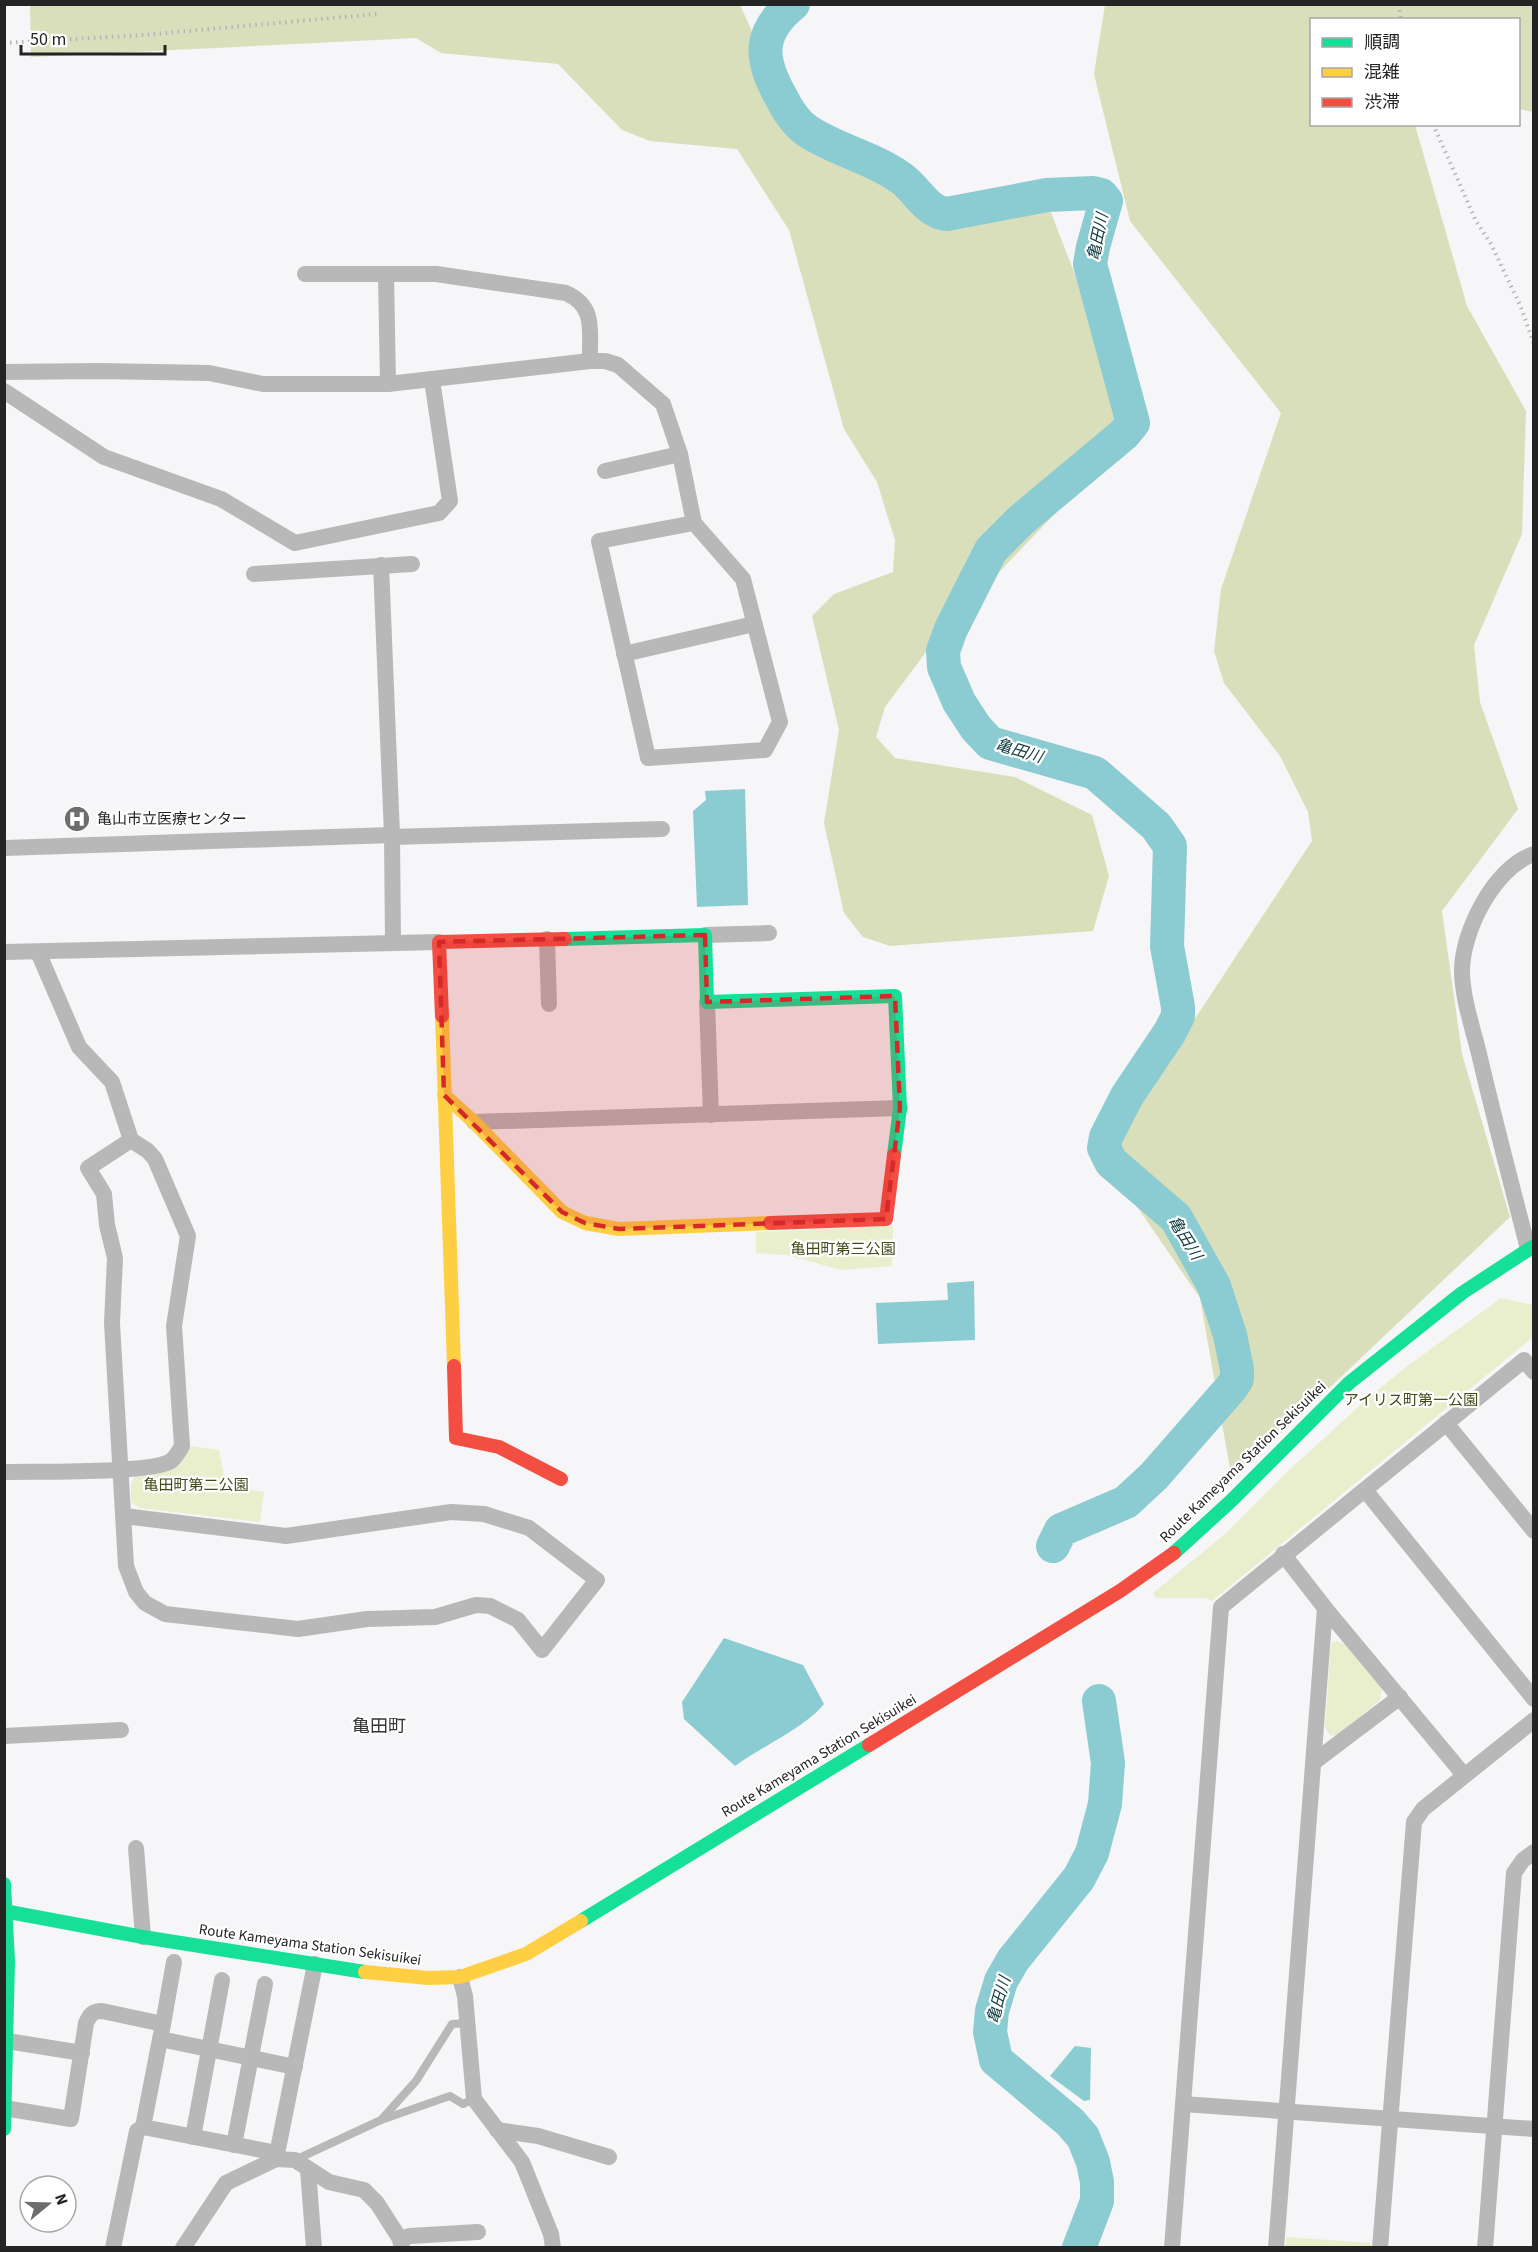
<svg xmlns="http://www.w3.org/2000/svg" width="1538" height="2252" font-family="'Source Sans 3','Noto Sans JP',sans-serif">
  <style>
    .green { fill: #e9efcd }
    .forest { fill: #d9dfbb }
    .water { fill: #8bccd3 }
    .lines { fill: none; stroke-linecap: round; stroke-linejoin: round }
    .river { stroke: #8bccd3; stroke-width: 34 }
    .path { stroke: #b5b4b6; stroke-width: 4; stroke-dasharray: 1.5 4.5; stroke-linecap: butt }
    .lane { stroke: #b8b8b8; stroke-width: 8 }
    .street { stroke: #b8b8b8; stroke-width: 16 }
    .fast { stroke: #16e098; stroke-width: 14 }
    .slow { stroke: #ffcf43; stroke-width: 14 }
    .jam { stroke: #f24e42; stroke-width: 14 }
    .marked { fill: #d62828; fill-opacity: 0.2; stroke: #d62828; stroke-width: 4.5; stroke-dasharray: 12 8; stroke-linejoin: round }
    .labels { text-anchor: middle; dominant-baseline: central; stroke-width: 4.5; stroke-linejoin: round; paint-order: stroke }
    .poi-label { font-size: 15px; fill: #242425; stroke: #fff; text-anchor: start }
    .park-label { font-size: 15px; fill: #434a18; stroke: #fff }
    .street-label { font-size: 15px; fill: #242425; stroke: #fff }
    .water-label { font-size: 16px; font-style: italic; fill: #0e3b3f; stroke: #fff }
    .quarter-label { font-size: 18px; fill: #353538; stroke: #fff }
  </style>
  <rect width="100%" height="100%" fill="#f6f5f7"/>
  <!-- green -->
  <g class="green">
    <polygon points="893,1226 892,1266 841,1270 787,1255 756,1253 756,1232"/>
    <polygon points="1501,1298 1533,1305 1533,1337 1212,1601 1205,1598 1156,1598 1153,1593 1225,1534 1286,1473 1368,1398 1406,1367"/>
    <polygon points="191,1446 219,1450 226,1486 264,1492 260,1522 139,1508 131,1502 131,1484 135,1476 173,1469"/>
    <polygon points="1336,1641 1347,1645 1382,1688 1380,1700 1336,1736 1330,1735 1325,1728 1331,1643"/>
    <polygon points="1286,2237 1371,2243 1371,2247 1285,2247"/>
  </g>
  <!-- forest -->
  <g class="forest">
    <polygon points="30,5 740,5 782,97 931,200 1050,210 1135,430 938,636 885,707 876,737 895,758 1015,777 1092,815 1109,876 1093,931 890,946 863,937 844,913 824,823 839,730 812,616 834,594 893,572 895,540 877,482 844,429 789,230 737,149 650,141 622,130 558,64 441,53 416,38 31,57"/>
    <polygon points="1105,5 1533,5 1533,112 1519,109 1518,20 1312,20 1312,124 1415,125 1467,306 1526,411 1522,534 1474,645 1480,702 1518,809 1442,911 1462,1054 1510,1217 1232,1480 1200,1298 1129,1195 1111,1137 1114,1108 1196,1017 1312,841 1308,812 1280,756 1224,683 1214,651 1221,589 1281,413 1130,221 1094,74"/>
  </g>
  <!-- water -->
  <g class="water">
    <polygon points="745,789 748,905 697,907 693,811 706,800 705,791"/>
    <polygon points="974,1281 975,1340 878,1344 876,1303 948,1300 947,1283"/>
    <path d="M 724,1638 L 803,1665 L 824,1704 C 806,1727 761,1747 735,1766 L 684,1719 L 682,1702 Z"/>
    <polygon points="1075,2046 1091,2048 1090,2100 1084,2101 1050,2076"/>
  </g>
  <g class="lines">
    <!-- river -->
    <g class="river">
      <path d="M 793,4 C 757,33 760,60 781,97 C 787,109 795,122 806,130 C 835,150 872,157 901,178 C 917,189 926,212 947,214 L 1047,195 L 1093,193 L 1101,195 L 1106,201 L 1093,247 L 1090,264 L 1133,423 L 1124,434 L 1021,520 L 991,550 L 951,629 L 943,651 L 944,667 L 959,702 L 976,728 L 990,743 L 1095,773 L 1156,826 L 1170,846 L 1167,946 L 1178,1007 L 1178,1016 L 1170,1032 L 1127,1096 L 1106,1137 L 1104,1148 L 1111,1162 L 1176,1218 L 1214,1286 L 1230,1335 L 1237,1369 L 1237,1379 L 1231,1388 L 1154,1476 L 1126,1502 L 1061,1530 L 1053,1546"/>
      <polyline points="1079,2248 1097,2201 1097,2182 1093,2162 1083,2137 1070,2122 996,2060 990,2032 992,2011 1001,1981 1013,1960 1079,1878 1092,1853 1105,1804 1108,1763 1099,1701"/>
    </g>
    <!-- path -->
    <g class="path">
      <polyline points="1399,4 1401,20"/>
      <polyline points="4,43 144,35 377,14"/>
      <polyline points="1433,124 1476,221 1491,244 1520,305 1534,344"/>
    </g>
    <!-- lane -->
    <g class="lane">
      <polyline points="381,2120 416,2081 452,2024 467,2023"/>
      <polyline points="295,2160 381,2120 450,2096 463,2104 474,2099"/>
    </g>
    <!-- street -->
    <g class="street">
      <path d="M 305,274 L 436,274 L 566,293 C 597,307 589,332 590,361"/>
      <polyline points="386,274 388,384"/>
      <polyline points="4,372 100,371 209,373 263,384 388,384 590,361 605,361 618,365 663,404 680,454 694,523 743,579 780,722 765,750 648,758 599,541 694,523"/>
      <polyline points="4,391 104,457 221,499 295,543 439,513 450,501 432,380"/>
      <polyline points="605,471 680,454"/>
      <polyline points="381,565 392,835 393,943"/>
      <polyline points="254,574 412,564"/>
      <polyline points="624,654 754,624"/>
      <polyline points="391,837 662,829"/>
      <polyline points="4,848 392,835"/>
      <polyline points="705,935 769,933"/>
      <polyline points="547,939 549,1004"/>
      <polyline points="4,952 439,942"/>
      <polyline points="38,952 79,1047 112,1082 131,1140 88,1168 104,1194 107,1225 115,1258 112,1323 126,1566 136,1592 145,1603 165,1614 298,1629 367,1619 435,1617 476,1605 490,1606 518,1620 542,1650 597,1580 529,1528 484,1514 451,1512 286,1536 124,1516"/>
      <polyline points="707,1002 711,1115"/>
      <polyline points="474,1122 900,1108"/>
      <path d="M 1528,1249 C 1512,1186 1495,1122 1480,1058 C 1474,1031 1463,1002 1462,973 C 1461,933 1494,867 1534,854"/>
      <polyline points="1446,1423 1534,1531"/>
      <path d="M 4,1472 C 34,1471 151,1474 171,1461 C 176,1457 179,1451 182,1446 L 174,1326 L 188,1236 L 155,1159 L 148,1151 L 131,1140"/>
      <polyline points="1365,1490 1534,1699"/>
      <polyline points="1283,1554 1325,1608 1464,1775"/>
      <polyline points="4,1736 121,1730"/>
      <polyline points="1314,1762 1400,1697"/>
      <polyline points="136,1848 143,1937"/>
      <polyline points="460,1977 465,1996 474,2099 522,2162 551,2234 553,2248"/>
      <polyline points="163,2024 174,1962"/>
      <polyline points="160,2039 295,2067"/>
      <polyline points="7,2041 82,2053"/>
      <polyline points="1183,2104 1534,2129"/>
      <path d="M 4,2108 L 71,2119 L 86,2023 C 90,2015 92,2011 102,2011 L 163,2024 L 143,2127 L 277,2153"/>
      <polyline points="497,2130 538,2136 609,2157"/>
      <polyline points="193,2137 222,1980"/>
      <polyline points="234,2145 265,1984"/>
      <polyline points="276,2159 295,2160 329,2182 364,2190 377,2203 400,2239 402,2248"/>
      <polyline points="308,2170 314,2248"/>
      <polyline points="400,2239 410,2236 478,2232"/>
      <polyline points="113,2248 137,2131 143,2127"/>
      <polyline points="183,2248 226,2183 276,2159 315,1964"/>
      <polyline points="1172,2248 1221,1607 1524,1360 1534,1372"/>
      <polyline points="1276,2248 1325,1608"/>
      <polyline points="1380,2248 1414,1822 1423,1809 1534,1720"/>
      <polyline points="1485,2248 1514,1873 1523,1860 1534,1852"/>
    </g>
    <!-- fast -->
    <g class="fast">
      <polyline points="565,939 705,935 707,1002 895,996 900,1108 894,1155"/>
      <polyline points="1174,1553 1231,1501 1349,1383 1462,1293 1534,1246"/>
      <polyline points="4,1884 8,1961 4,2129"/>
      <polyline points="4,1911 143,1937 365,1972"/>
      <polyline points="581,1921 869,1745"/>
    </g>
    <!-- slow -->
    <g class="slow">
      <polyline points="442,1016 454,1366"/>
      <polyline points="444,1095 474,1122 562,1212 585,1223 619,1229 770,1223"/>
      <polyline points="365,1972 428,1978 460,1977 526,1954 581,1921"/>
    </g>
    <!-- jam -->
    <g class="jam">
      <polyline points="442,1016 439,942 565,939"/>
      <polyline points="770,1223 886,1219 894,1155"/>
      <polyline points="454,1366 456,1438 499,1447 561,1479"/>
      <polyline points="869,1745 1120,1591 1174,1553"/>
    </g>
  </g>
  <!-- marked area -->
  <path class="marked" d="M 705,935 L 707,1002 L 895,996 L 900,1108 L 886,1219 L 619,1229 L 585,1223 L 562,1212 L 444,1095 L 439,942 Z"/>
  <!-- icons -->
  <defs>
    <g id="hospital-disc" transform="scale(1.35)"><circle r="9.5" fill="#6e6d6e" stroke="#fff"/><path d="M-5-5h3v3.5h4V-5h3V5h-3V1.5h-4V5h-3Z" fill="#fff"/></g>
  </defs>
  <g fill-rule="evenodd">
    <use href="#hospital-disc" x="77" y="819"/>
  </g>
  <g class="labels">
    <!-- poi labels -->
    <g class="poi-label">
      <text x="97" y="819">亀山市立医療センター</text>
    </g>
    <!-- park labels -->
    <g class="park-label">
      <text x="843" y="1249">亀田町第三公園</text>
      <text x="1411" y="1400">アイリス町第一公園</text>
      <text x="196" y="1485">亀田町第二公園</text>
    </g>
    <!-- street labels -->
    <g class="street-label">
      <text transform="translate(1243 1462) rotate(-44)">Route Kameyama Station Sekisuikei</text>
      <text transform="translate(819 1756) rotate(-31)">Route Kameyama Station Sekisuikei</text>
      <text transform="translate(310 1945) rotate(8)">Route Kameyama Station Sekisuikei</text>
    </g>
    <!-- water labels -->
    <g class="water-label">
      <text transform="translate(1098 237) rotate(-78)">亀田川</text>
      <text transform="translate(1019 751) rotate(17)">亀田川</text>
      <text transform="translate(1185 1238) rotate(58)">亀田川</text>
      <text transform="translate(999 2000) rotate(-74)">亀田川</text>
    </g>
    <!-- quarter labels -->
    <g class="quarter-label">
      <text x="379" y="1726">亀田町</text>
    </g>
  </g>
  <!-- border -->
  <rect width="1538" height="2252" fill="none" stroke="#242425" stroke-width="12"/>
  <!-- legend -->
  <rect x="1310" y="18" width="210" height="108" fill="#ffffff" stroke="#a7a7a8" stroke-width="1.5"/>
  <rect x="1322" y="38" width="30" height="9" fill="#16e098" stroke="#a7a7a8" stroke-width="1.5"/>
  <text x="1364" y="48" font-size="18" fill="#242425">順調</text>
  <rect x="1322" y="68" width="30" height="9" fill="#ffcf43" stroke="#a7a7a8" stroke-width="1.5"/>
  <text x="1364" y="78" font-size="18" fill="#242425">混雑</text>
  <rect x="1322" y="98" width="30" height="9" fill="#f24e42" stroke="#a7a7a8" stroke-width="1.5"/>
  <text x="1364" y="108" font-size="18" fill="#242425">渋滞</text>
  <!-- north arrow -->
  <g transform="translate(48 2204) rotate(71)"><circle r="28" fill="#ffffff" stroke="#a7a7a8" stroke-width="1.5"/>
  <path d="M0-4.5L10 22L0 15L-10 22Z" fill="#6e6d6e"/>
  <text y="-9" font-size="16" font-weight="bold" text-anchor="middle" fill="#242425">N</text>
  </g>
  <!-- scale -->
  <path d="M21 45v9h144v-9" fill="none" stroke="#242425" stroke-width="3"/>
  <text x="30" y="45" font-size="18" fill="#242425" stroke="#ffffff" stroke-width="4.5" paint-order="stroke">50 m</text>
</svg>
